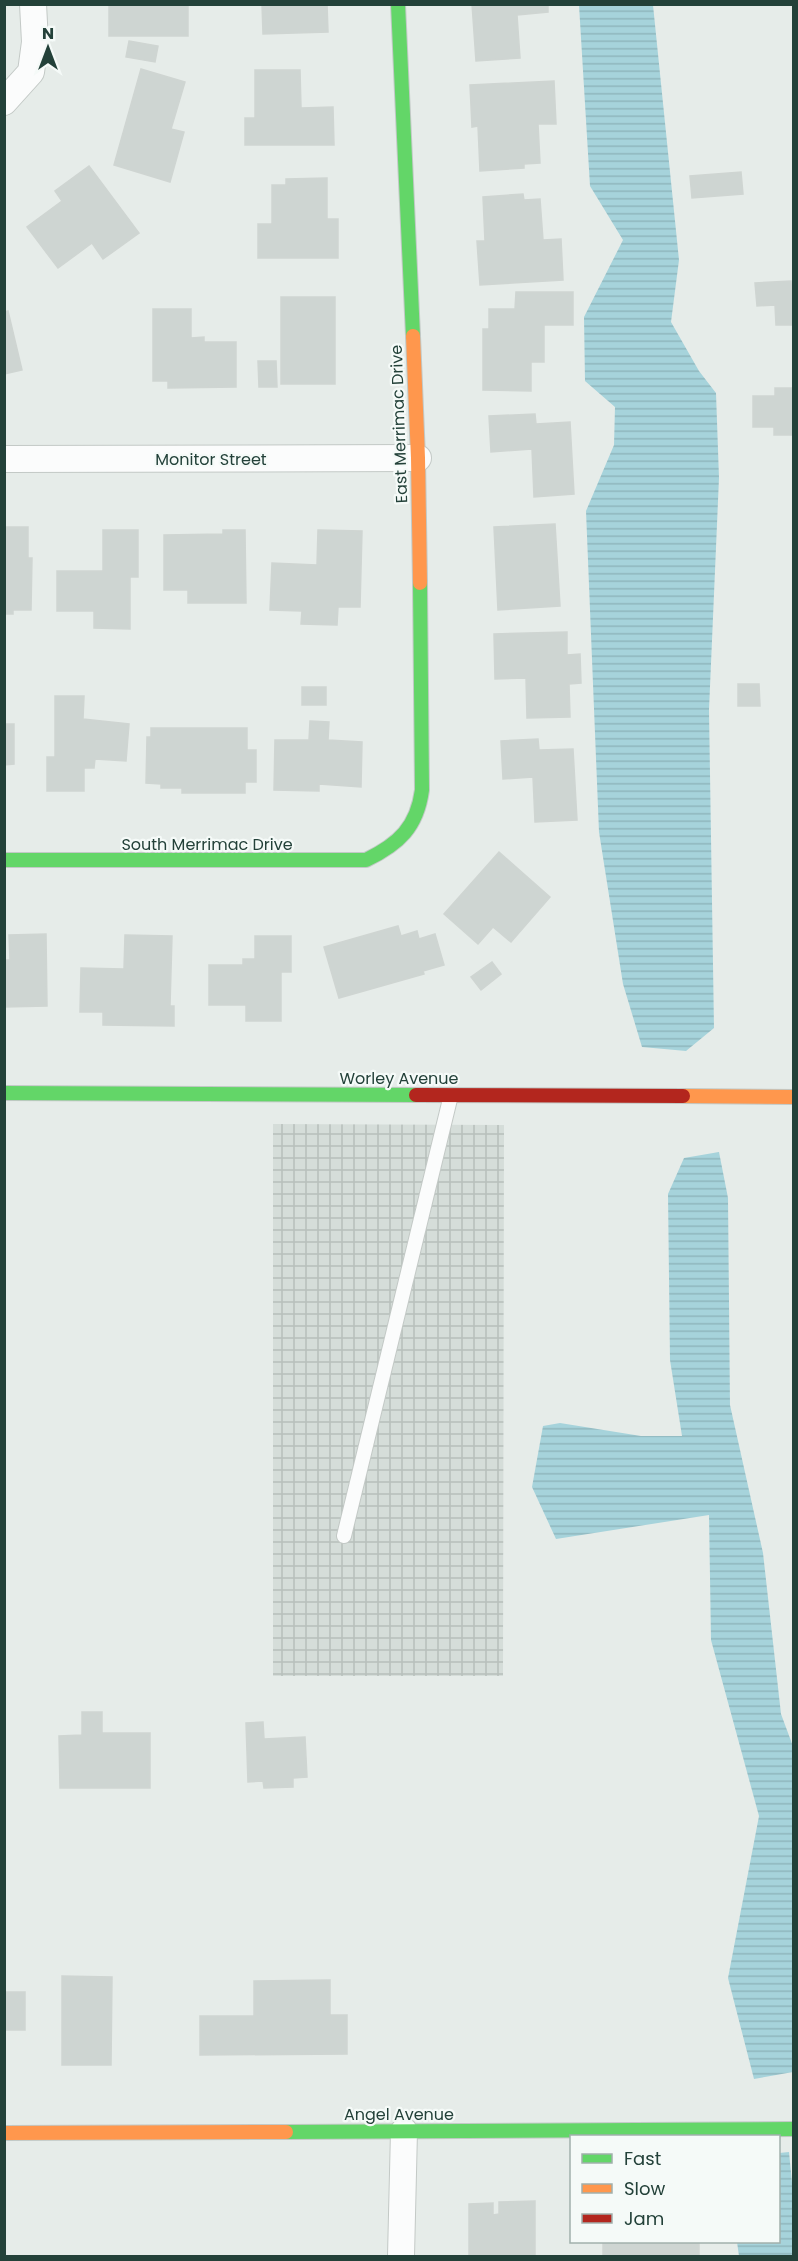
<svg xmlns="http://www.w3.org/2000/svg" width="798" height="2261" font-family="Poppins,sans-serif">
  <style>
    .industrial { fill: url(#industrial-grid) }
    .water { fill: url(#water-rules) }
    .building { fill: #ced5d2; stroke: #cfd5d2; stroke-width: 1.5 }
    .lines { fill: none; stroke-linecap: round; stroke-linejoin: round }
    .lane-casing { stroke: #c3c9c6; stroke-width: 16 }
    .street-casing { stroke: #c3c9c6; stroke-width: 28 }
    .fast-casing { stroke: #c2c9c6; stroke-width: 16 }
    .slow-casing { stroke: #c2c9c6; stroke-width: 16 }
    .jam-casing { stroke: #c2c9c6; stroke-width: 16 }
    .lane { stroke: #fbfcfc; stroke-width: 14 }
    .street { stroke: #fbfcfc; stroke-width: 26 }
    .fast { stroke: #63d668; stroke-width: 14 }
    .slow { stroke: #ff974d; stroke-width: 14 }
    .jam { stroke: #b3261e; stroke-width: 14 }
    .labels { text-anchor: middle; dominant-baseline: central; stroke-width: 4.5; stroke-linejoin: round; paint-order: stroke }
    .street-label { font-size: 16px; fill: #234139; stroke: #f5faf8 }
  </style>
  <defs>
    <pattern id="industrial-grid" width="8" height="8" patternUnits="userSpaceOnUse" patternTransform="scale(1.5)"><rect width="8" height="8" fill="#d5ddd9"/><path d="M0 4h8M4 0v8" fill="none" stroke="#b7bfbb"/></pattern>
    <pattern id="water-rules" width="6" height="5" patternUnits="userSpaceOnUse" patternTransform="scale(1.5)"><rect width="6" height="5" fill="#a6d3db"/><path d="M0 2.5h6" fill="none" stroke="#8fb6bd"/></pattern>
  </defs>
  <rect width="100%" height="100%" fill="#e6ece9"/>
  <!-- industrial -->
  <polygon class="industrial" points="273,1124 504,1125 503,1676 273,1676"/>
  <!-- water -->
  <g class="water">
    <polygon points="579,5 653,5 679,260 671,322 699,371 716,393 719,478 709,710 714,1028 686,1051 642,1047 623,984 599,832 586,511 614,445 615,407 585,381 584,317 623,240 590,186"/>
    <polygon points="719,1152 728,1198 730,1405 763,1553 781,1714 794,1749 793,2072 754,2079 728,1978 759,1816 711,1640 709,1515 556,1539 532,1487 543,1426 560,1423 641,1436 682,1436 670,1360 668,1194 684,1158"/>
    <polygon points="789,2152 794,2203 793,2256 739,2256 737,2242 778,2242 779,2153"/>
  </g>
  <!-- building -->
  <g class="building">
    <rect x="109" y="4" width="79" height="32"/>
    <polygon points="262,4 327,4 328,32 263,34"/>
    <polygon points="472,4 548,4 548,12 517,15 520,58 476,61"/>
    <polygon points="129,41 158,46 155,62 126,57"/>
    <polygon points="141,69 185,82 171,129 184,132 170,182 114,165"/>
    <polygon points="255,70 300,70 301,108 333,107 334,145 245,145 245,118 255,118"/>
    <polygon points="554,81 556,124 538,124 540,163 524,164 524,168 480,171 478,126 472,127 470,85"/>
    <polygon points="89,166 139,233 103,259 92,243 58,268 27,227 62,201 55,191"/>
    <polygon points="741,172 743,194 692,198 690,176"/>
    <polygon points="327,178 327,219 338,219 338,258 258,258 258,224 272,224 272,185 286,185 286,179"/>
    <polygon points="523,194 524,200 540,199 543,240 561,239 563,280 480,285 477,241 485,241 483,197"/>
    <polygon points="791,281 794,325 776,325 775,305 757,306 755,283"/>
    <polygon points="516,292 573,292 573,325 544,325 544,362 531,362 531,391 483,390 483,329 489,329 489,309 515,309"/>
    <rect x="281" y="297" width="54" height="87"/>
    <polygon points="153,309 191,309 191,338 204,337 204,342 236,342 236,387 168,388 168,381 153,381"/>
    <polygon points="8,311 22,370 4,374 4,312"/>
    <polygon points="258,361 276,361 277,387 259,387"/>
    <polygon points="775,388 794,388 794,435 774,435 774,427 753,427 753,396 775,396"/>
    <polygon points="535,414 536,424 570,422 574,494 534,497 532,449 491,452 489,416"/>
    <polygon points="555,524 560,606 498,610 494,527"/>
    <polygon points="4,527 28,527 28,558 32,558 31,610 13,610 13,614 4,614"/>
    <polygon points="103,530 138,530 138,577 130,577 130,629 94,628 94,611 57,611 57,571 103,571"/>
    <polygon points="223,530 245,530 246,603 188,603 188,590 164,590 164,535 223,534"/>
    <polygon points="318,530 362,531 360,607 338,607 337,625 301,624 302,611 270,610 272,563 317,565"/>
    <polygon points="567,632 567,655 580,654 581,683 569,684 570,717 527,718 526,678 495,679 494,634"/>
    <polygon points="738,684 759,684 760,706 738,706"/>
    <rect x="302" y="687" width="24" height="18"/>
    <polygon points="55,696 84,696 83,719 129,724 126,761 95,759 94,768 84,768 84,791 47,791 47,757 55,757"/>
    <polygon points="310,721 329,722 328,740 362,742 361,787 319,784 319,791 274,790 275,740 309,740"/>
    <polygon points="4,724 14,724 14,764 4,765"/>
    <polygon points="151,728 247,728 247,750 256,750 256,782 245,782 245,793 182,793 182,788 161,788 161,784 146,783 147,737 151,737"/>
    <polygon points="538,739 539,750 573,749 577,820 535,822 533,777 503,779 501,741"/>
    <polygon points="499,852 550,897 511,942 493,927 478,944 444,914"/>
    <polygon points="398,926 401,936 417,931 419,939 435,934 444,965 423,971 424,974 339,998 324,947"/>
    <polygon points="46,934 47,1006 4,1007 4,960 10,960 9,935"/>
    <polygon points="125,935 172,936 170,1006 174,1006 174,1026 103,1025 103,1012 80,1012 81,968 124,969"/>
    <polygon points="255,936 291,936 291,972 281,972 281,1021 246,1021 246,1005 209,1005 209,965 243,965 243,959 255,959"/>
    <polygon points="492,962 501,974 481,990 471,977"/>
    <polygon points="82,1712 102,1712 102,1733 150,1733 150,1788 60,1788 59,1736 82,1735"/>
    <polygon points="263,1722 264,1739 305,1737 307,1777 293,1778 293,1787 264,1788 263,1781 248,1782 246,1723"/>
    <polygon points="62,1976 112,1977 111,2065 62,2065"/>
    <polygon points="330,1980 330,2015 347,2015 347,2054 200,2055 200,2016 254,2016 254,1981"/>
    <rect x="4" y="1992" width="21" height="38"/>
    <polygon points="535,2201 535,2256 469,2256 469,2204 493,2203 493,2215 499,2214 499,2202"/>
    <rect x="603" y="2242" width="96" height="14"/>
  </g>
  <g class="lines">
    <!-- lane casing -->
    <g class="lane-casing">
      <polyline id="lane" points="344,1536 451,1095"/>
    </g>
    <!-- street casing -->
    <g class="street-casing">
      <g id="street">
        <polyline points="4,102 31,72 35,42 33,4"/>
        <polyline points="4,459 418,458"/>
        <polyline points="401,2256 404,2131"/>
      </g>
    </g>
    <!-- fast casing -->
    <g class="fast-casing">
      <g id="fast">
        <polyline points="398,4 413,336"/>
        <path d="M 4,860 L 366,860 C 399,844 417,827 422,790 L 420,583"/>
        <polyline points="4,1093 416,1095"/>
        <polyline points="286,2132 794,2129"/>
      </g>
    </g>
    <!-- slow casing -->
    <g class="slow-casing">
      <g id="slow">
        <polyline points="413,336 418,458 420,583"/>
        <polyline points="683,1096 794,1097"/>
        <polyline points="4,2133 286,2132"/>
      </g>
    </g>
    <!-- jam casing -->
    <g class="jam-casing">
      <polyline id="jam" points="416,1095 683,1096"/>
    </g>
    <!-- lane -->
    <use href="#lane" class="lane"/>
    <!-- street -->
    <use href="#street" class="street"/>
    <!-- fast -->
    <use href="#fast" class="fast"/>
    <!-- slow -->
    <use href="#slow" class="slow"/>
    <!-- jam -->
    <use href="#jam" class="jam"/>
  </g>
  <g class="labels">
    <!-- street labels -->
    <g class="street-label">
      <text transform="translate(399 424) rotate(-92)">East Merrimac Drive</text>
      <text x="211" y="459">Monitor Street</text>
      <text x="207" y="844">South Merrimac Drive</text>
      <text x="399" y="1078">Worley Avenue</text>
      <text x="399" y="2114">Angel Avenue</text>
    </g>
  </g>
  <!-- border -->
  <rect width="798" height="2261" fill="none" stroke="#234139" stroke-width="12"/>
  <!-- legend -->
  <rect x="570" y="2135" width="210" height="108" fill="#f5faf8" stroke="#a1b0ac" stroke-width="1.5"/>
  <rect x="582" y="2154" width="30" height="9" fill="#63d668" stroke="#a1b0ac" stroke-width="1.5"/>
  <text x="624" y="2165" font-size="18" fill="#234139">Fast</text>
  <rect x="582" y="2184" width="30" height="9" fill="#ff974d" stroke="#a1b0ac" stroke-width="1.5"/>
  <text x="624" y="2195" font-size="18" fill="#234139">Slow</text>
  <rect x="582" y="2214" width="30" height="9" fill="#b3261e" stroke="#a1b0ac" stroke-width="1.5"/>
  <text x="624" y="2225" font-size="18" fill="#234139">Jam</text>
  <!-- north arrow -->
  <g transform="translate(48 48)" stroke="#f5faf8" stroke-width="4.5" paint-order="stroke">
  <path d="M0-4.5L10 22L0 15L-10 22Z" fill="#234139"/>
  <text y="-9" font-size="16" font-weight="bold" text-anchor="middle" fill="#234139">N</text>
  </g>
</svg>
